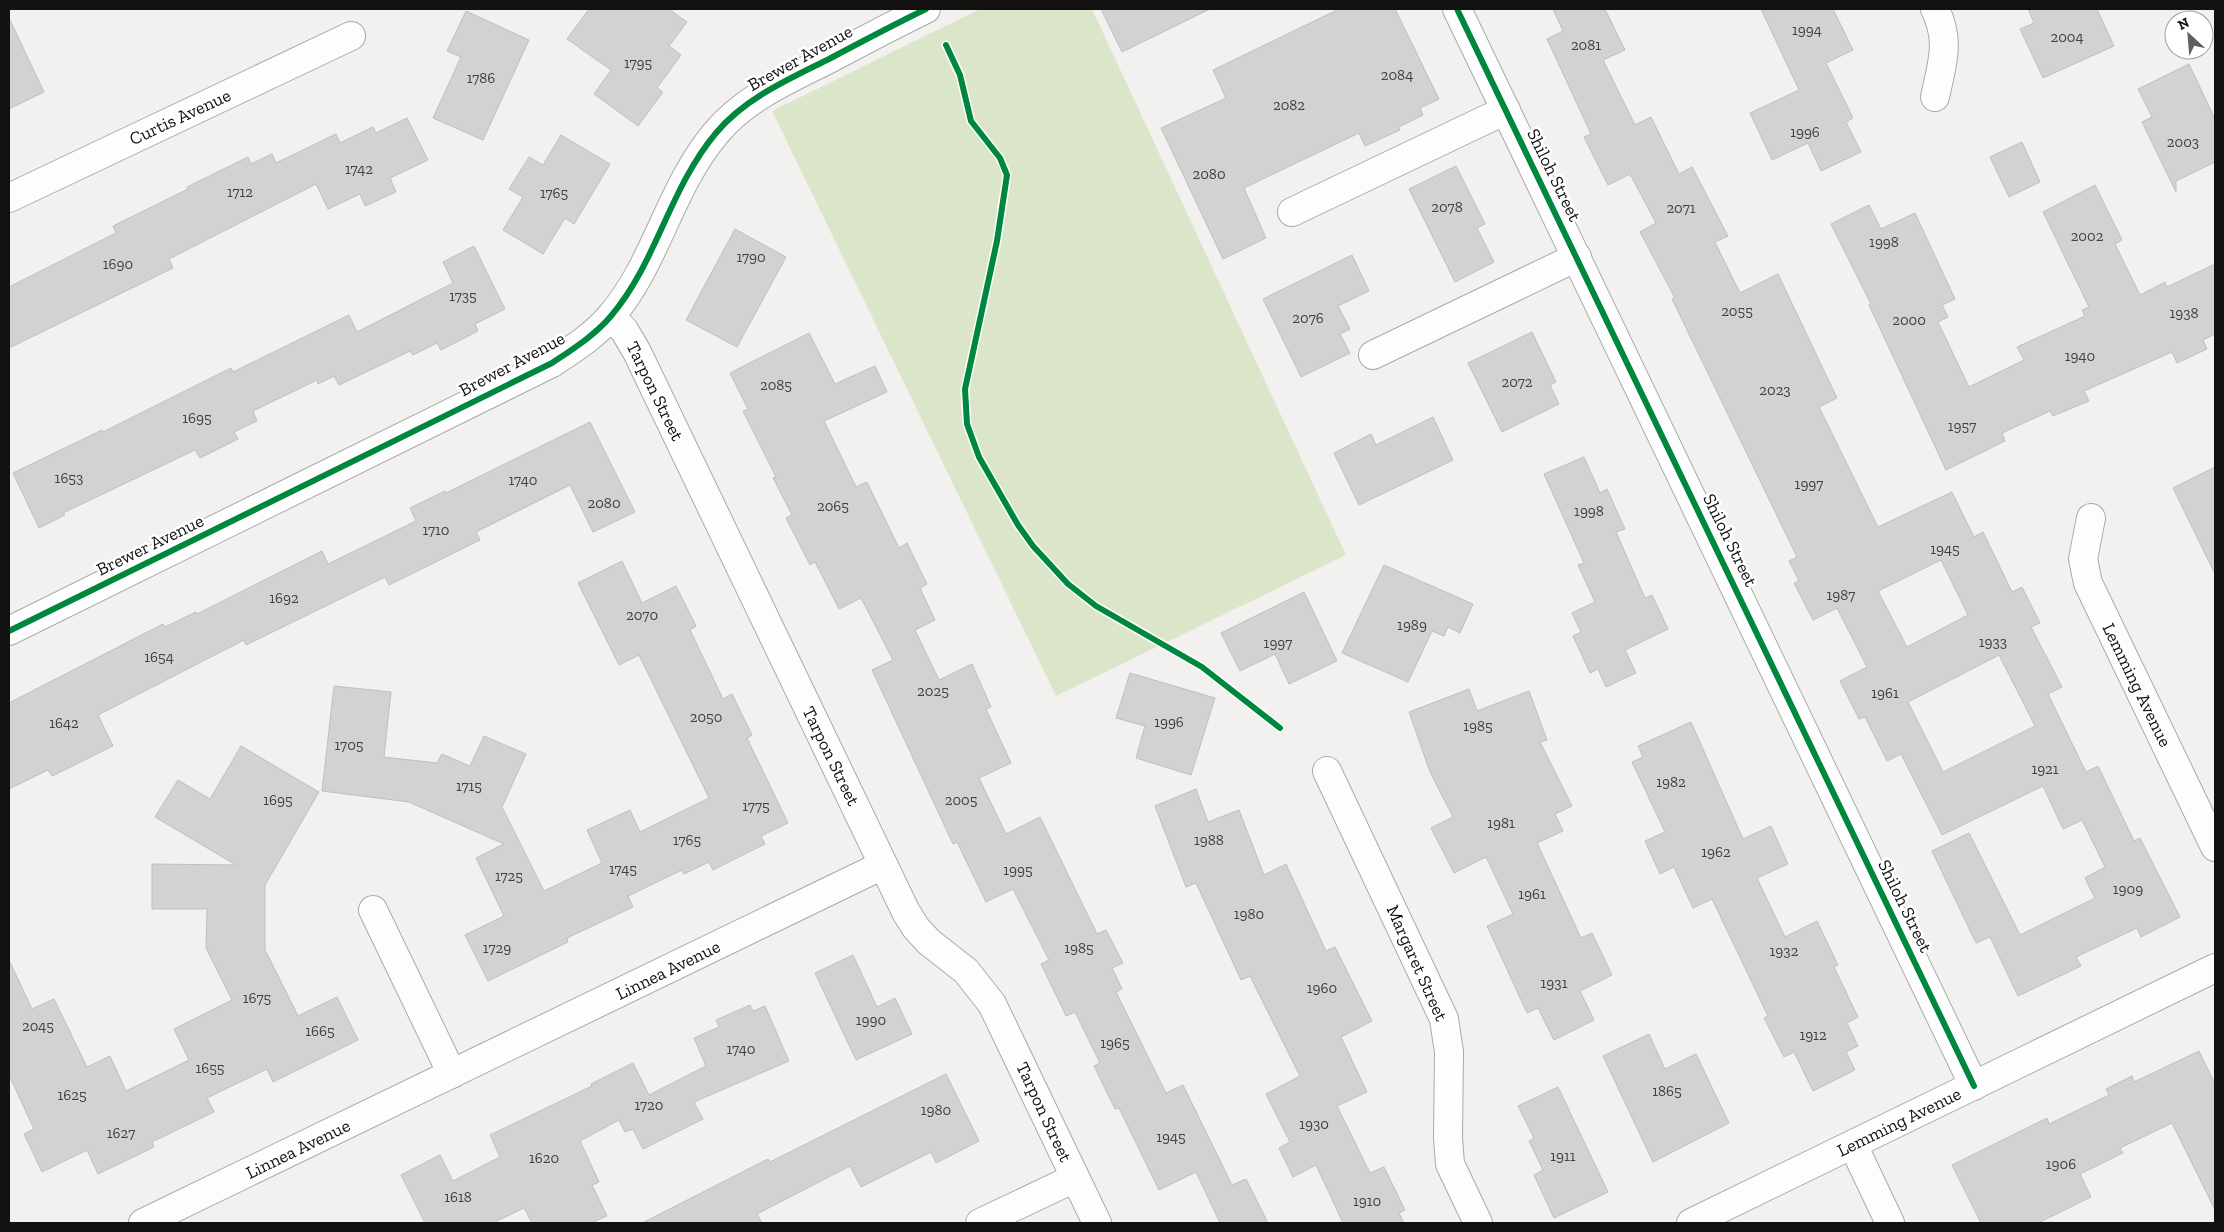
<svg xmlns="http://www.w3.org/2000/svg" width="2224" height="1232" font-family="'Zilla Slab',serif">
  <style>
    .green { fill: #dae5c9 }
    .building { fill: #d4d2d1; stroke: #c0bfbe; fill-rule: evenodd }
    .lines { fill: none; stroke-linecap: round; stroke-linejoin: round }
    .street-casing { stroke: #abaaa8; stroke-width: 30 }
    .street { stroke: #fdfdfd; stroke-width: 28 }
    .cycleway-casing { stroke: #fff; stroke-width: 9 }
    .cycleway { stroke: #00873e; stroke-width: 6 }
    .labels { text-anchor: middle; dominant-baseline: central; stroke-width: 5; stroke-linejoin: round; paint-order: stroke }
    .number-label { font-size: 15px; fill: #424140 }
    .street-label { font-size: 18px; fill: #121110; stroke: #fff }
  </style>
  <rect width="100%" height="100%" fill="#f3f1ef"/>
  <!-- green -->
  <polygon class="green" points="980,9 1092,9 1346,555 1056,696 772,111"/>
  <!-- building -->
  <g class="building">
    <polygon points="589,9 669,9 687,22 669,46 681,55 657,88 663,92 638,126 594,94 611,70 567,39"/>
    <polygon points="1101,9 1210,9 1122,52"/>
    <polygon points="1339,9 1395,9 1439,99 1420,108 1423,115 1399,127 1400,130 1365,146 1359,133 1244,188 1266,238 1223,259 1161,128 1226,98 1213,70"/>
    <path d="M 1553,9 L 1605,9 L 1625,50 L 1603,60 L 1635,125 L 1651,117 L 1679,174 L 1692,167 L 1728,236 L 1715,242 L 1740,293 L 1778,274 L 1837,398 L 1819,407 L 1878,527 L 1952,492 L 1974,537 L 1983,532 L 2012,592 L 2022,587 L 2040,623 L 2031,627 L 2062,687 L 2048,694 L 2086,772 L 2098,766 L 2134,841 L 2140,838 L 2180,917 L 2141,937 L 2137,928 L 2076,957 L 2081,966 L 2018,996 L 1990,937 L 1976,943 L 1932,851 L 1969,833 L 2020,935 L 2095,898 L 2085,878 L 2105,867 L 2082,820 L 2063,829 L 2043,786 L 1942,835 L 1901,754 L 1887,761 L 1865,717 L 1859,719 L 1840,681 L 1867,667 L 1837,608 L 1813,620 L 1794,583 L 1799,581 L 1789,561 L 1797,557 L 1672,299 L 1675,298 L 1640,232 L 1656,223 L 1630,174 L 1608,185 L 1584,137 L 1591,134 L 1547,39 L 1563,31 ZM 1941,560 L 1968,615 L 1907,647 L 1878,591 ZM 1999,655 L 2035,726 L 1943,772 L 1908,702 Z"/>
    <polygon points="1761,9 1833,9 1853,50 1826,63 1853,118 1846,122 1861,152 1821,171 1808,143 1772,160 1750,113 1799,90"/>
    <polygon points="2028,9 2097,9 2114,46 2043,78 2020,29 2034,23"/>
    <polygon points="466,11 529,40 483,140 433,118 461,57 447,51"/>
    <polygon points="9,18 44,92 9,109"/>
    <polygon points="2189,64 2215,119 2215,162 2176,181 2176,192 2142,122 2152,117 2138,89"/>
    <polygon points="407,118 428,160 390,178 396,192 365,206 360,194 328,209 316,184 169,259 173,268 9,348 9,287 116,233 113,226 188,189 187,187 248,157 251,164 272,154 276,163 336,134 340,143 373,127 376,133"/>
    <polygon points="561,135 610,164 574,224 565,218 543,254 503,230 523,197 509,189 529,157 543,165"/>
    <polygon points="2022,142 2040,182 2009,197 1990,157"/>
    <polygon points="1456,166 1485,224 1477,228 1494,262 1455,282 1409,189"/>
    <polygon points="2095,185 2122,240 2115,244 2140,295 2165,282 2167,287 2215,264 2215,334 2203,340 2207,349 2177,363 2172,352 2084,391 2089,401 2053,416 2050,411 2002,433 2005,441 1946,470 1869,305 1871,304 1831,224 1869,205 1881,229 1915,213 1955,299 1942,305 1948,317 1938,322 1969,387 2024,360 2017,347 2085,316 2082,310 2089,307 2043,212"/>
    <polygon points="735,229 786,257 737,347 686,320"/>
    <polygon points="474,246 505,309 475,324 478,331 441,350 437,343 413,355 410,351 339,385 334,376 318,384 317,380 253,411 257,421 234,432 238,439 200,458 195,450 63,513 65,515 39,528 13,473 102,430 103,432 231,368 233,372 349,315 357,332 453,283 443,262"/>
    <polygon points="1352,255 1369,291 1338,306 1350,329 1340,334 1350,353 1301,377 1263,299"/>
    <polygon points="1532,332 1556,382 1550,385 1559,404 1502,432 1468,363"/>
    <polygon points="809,333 835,384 875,366 887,392 824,421 856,487 867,482 899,548 907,543 927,584 920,588 935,620 915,630 939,680 972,664 991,707 986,709 1011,763 979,778 1006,834 1040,817 1097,934 1106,930 1123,963 1112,968 1122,989 1116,992 1166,1093 1183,1085 1232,1185 1246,1179 1268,1223 1220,1223 1196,1172 1159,1190 1119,1108 1115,1109 1094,1066 1100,1063 1075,1012 1066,1016 1041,964 1049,960 1013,889 986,902 957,842 953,844 872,670 893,660 861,598 839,609 815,562 810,565 786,518 792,515 773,478 776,477 743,411 748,409 730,373"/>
    <polygon points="1433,417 1453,460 1359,505 1334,453 1371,434 1376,445"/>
    <polygon points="590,422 635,512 593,532 570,485 476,532 480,540 389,585 385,577 246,645 244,640 98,715 113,746 52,776 48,770 9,789 9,703 163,624 165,627 196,612 197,614 322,551 328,564 416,521 410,508 445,491 446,493"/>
    <polygon points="1584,457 1600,493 1607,489 1625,529 1616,532 1645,598 1652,595 1668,629 1625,650 1636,673 1606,687 1598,669 1590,673 1573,636 1581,632 1572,613 1595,602 1578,565 1584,563 1544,474"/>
    <polygon points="2215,467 2215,574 2173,488"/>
    <polygon points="622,561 642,603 676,586 696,626 690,630 723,699 732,694 752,735 747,738 788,823 761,836 765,844 713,870 709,862 684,874 682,870 628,896 633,907 567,938 568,942 488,981 465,935 504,916 476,858 504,844 409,802 322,791 334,686 391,692 384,757 437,763 442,754 470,766 484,736 526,754 502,807 544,891 602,863 587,830 630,810 640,832 709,798 639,655 619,665 578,583"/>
    <polygon points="1384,565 1473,604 1460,633 1448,627 1444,636 1432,631 1408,682 1342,653"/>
    <polygon points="1304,592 1337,661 1289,684 1275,654 1240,671 1221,633"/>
    <polygon points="1130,673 1215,698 1191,775 1136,758 1145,726 1116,718"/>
    <polygon points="1469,689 1477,711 1529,691 1547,740 1540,742 1572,806 1555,814 1563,831 1537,843 1581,938 1592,933 1612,975 1580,991 1594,1020 1554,1040 1538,1008 1527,1013 1487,926 1513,914 1486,857 1454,873 1431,828 1453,817 1430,772 1409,712"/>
    <polygon points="1691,722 1743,839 1771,826 1788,864 1757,878 1785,937 1817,921 1838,965 1834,967 1858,1017 1847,1023 1858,1046 1846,1052 1855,1070 1813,1091 1794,1052 1784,1057 1764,1018 1768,1016 1712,899 1693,908 1674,867 1660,874 1645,841 1665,832 1632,762 1643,757 1638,746"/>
    <polygon points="241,746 319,792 265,885 265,950 298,1016 337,997 358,1040 273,1082 267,1069 207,1098 214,1112 152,1142 154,1147 98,1174 87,1150 42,1172 24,1134 34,1129 9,1075 9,960 32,1009 54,999 87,1067 110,1056 126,1091 189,1060 174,1029 232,1000 206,948 207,909 152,909 152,864 236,865 155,817 178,780 210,799"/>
    <polygon points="1196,789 1208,822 1239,810 1264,875 1286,864 1326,951 1335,947 1372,1021 1341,1037 1367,1092 1337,1106 1370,1173 1384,1167 1405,1210 1399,1213 1404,1223 1343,1223 1316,1165 1293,1177 1279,1148 1290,1142 1266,1094 1300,1076 1250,976 1241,980 1196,883 1186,887 1155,806"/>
    <polygon points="853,955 877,1007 895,998 912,1034 856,1060 815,973"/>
    <polygon points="750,1005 753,1011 765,1006 789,1061 694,1102 703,1119 643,1149 633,1129 625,1132 619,1120 580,1141 599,1182 592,1185 607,1216 591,1223 532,1223 524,1208 493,1223 425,1223 401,1175 440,1155 453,1181 500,1157 490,1135 592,1086 591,1084 633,1063 649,1095 706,1066 694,1038 719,1027 716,1020"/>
    <polygon points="1649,1034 1665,1069 1696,1054 1729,1123 1653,1162 1603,1056"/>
    <polygon points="2199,1051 2215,1084 2215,1210 2172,1123 2120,1148 2123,1153 2080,1174 2091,1197 2038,1223 1981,1223 1952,1165 2047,1118 2049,1124 2109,1095 2106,1089 2132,1076 2134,1082"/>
    <polygon points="946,1074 979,1141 936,1163 931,1152 861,1187 850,1166 757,1214 762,1223 642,1223 768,1159 770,1162"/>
    <polygon points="1558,1087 1608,1192 1554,1218 1534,1175 1543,1170 1529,1141 1534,1138 1518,1106"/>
  </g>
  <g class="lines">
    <!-- street casing -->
    <g class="street-casing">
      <g id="street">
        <polyline points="1457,9 1974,1086"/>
        <path d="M 1935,9 C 1951,42 1942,63 1935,97"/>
        <polyline points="9,198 351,36"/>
        <polyline points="1292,212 1506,110"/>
        <polyline points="611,317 624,330 637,352 906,912 916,928 929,942 966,971 992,1004 1097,1223"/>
        <polyline points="1373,355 1577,257"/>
        <polyline points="2091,518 2083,559 2088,583 2215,847"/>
        <path d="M 9,631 L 552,363 C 573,349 595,335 611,316 C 657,262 669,189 716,133 C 745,98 789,79 829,59 C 861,42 893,25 926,9"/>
        <polyline points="1327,771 1444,1019 1449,1052 1448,1138 1450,1164 1478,1223"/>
        <polyline points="373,910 452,1074"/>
        <polyline points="1853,1145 1890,1223"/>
        <polyline points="143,1223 883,865"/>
        <polyline points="980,1223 1075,1178"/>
        <polyline points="1691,1223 2215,968"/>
      </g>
    </g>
    <!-- street -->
    <use href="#street" class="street"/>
    <!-- cycleway casing -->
    <g class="cycleway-casing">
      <g id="cycleway">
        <polyline points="1457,9 1974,1086"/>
        <polyline points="946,45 960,75 971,121 1000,158 1007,175 997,241 965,389 967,424 979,457 1018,525 1033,546 1068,584 1096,606 1202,667 1280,728"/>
        <path d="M 9,631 L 552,363 C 573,349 595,335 611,316 C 657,262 669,189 716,133 C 745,98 789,79 829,59 C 861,42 893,25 926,9"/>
      </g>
    </g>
    <!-- cycleway -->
    <use href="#cycleway" class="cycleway"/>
  </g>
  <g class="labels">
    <!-- number labels -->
    <g class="number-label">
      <text x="1807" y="30">1994</text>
      <text x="2067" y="37">2004</text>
      <text x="1586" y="45">2081</text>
      <text x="638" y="63">1795</text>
      <text x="1397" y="75">2084</text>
      <text x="481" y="78">1786</text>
      <text x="1289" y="105">2082</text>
      <text x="1805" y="132">1996</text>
      <text x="2183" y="142">2003</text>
      <text x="359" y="169">1742</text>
      <text x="1209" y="174">2080</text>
      <text x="240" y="192">1712</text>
      <text x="554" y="193">1765</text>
      <text x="1447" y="207">2078</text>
      <text x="1681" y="208">2071</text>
      <text x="2087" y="236">2002</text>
      <text x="1884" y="242">1998</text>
      <text x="751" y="257">1790</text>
      <text x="118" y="264">1690</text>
      <text x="463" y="296">1735</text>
      <text x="1737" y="311">2055</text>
      <text x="2184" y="313">1938</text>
      <text x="1308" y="318">2076</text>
      <text x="1909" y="320">2000</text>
      <text x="2080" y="356">1940</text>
      <text x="1517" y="382">2072</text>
      <text x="776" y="385">2085</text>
      <text x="1775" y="390">2023</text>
      <text x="197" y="418">1695</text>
      <text x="1962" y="426">1957</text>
      <text x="69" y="478">1653</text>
      <text x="523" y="480">1740</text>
      <text x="1809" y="484">1997</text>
      <text x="604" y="503">2080</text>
      <text x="833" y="506">2065</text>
      <text x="1589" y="511">1998</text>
      <text x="436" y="530">1710</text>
      <text x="1945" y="549">1945</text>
      <text x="1841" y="595">1987</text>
      <text x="284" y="598">1692</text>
      <text x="642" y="615">2070</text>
      <text x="1412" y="625">1989</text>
      <text x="1993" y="642">1933</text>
      <text x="1278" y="643">1997</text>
      <text x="159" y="657">1654</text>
      <text x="933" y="691">2025</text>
      <text x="1885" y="693">1961</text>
      <text x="706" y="717">2050</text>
      <text x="1169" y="722">1996</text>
      <text x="64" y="723">1642</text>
      <text x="1478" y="726">1985</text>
      <text x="349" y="745">1705</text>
      <text x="2045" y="769">1921</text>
      <text x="1671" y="782">1982</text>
      <text x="469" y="786">1715</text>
      <text x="278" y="800">1695</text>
      <text x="961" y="800">2005</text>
      <text x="756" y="806">1775</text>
      <text x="1501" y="823">1981</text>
      <text x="687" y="840">1765</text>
      <text x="1209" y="840">1988</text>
      <text x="1716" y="852">1962</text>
      <text x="623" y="869">1745</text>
      <text x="1018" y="870">1995</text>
      <text x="509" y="876">1725</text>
      <text x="2128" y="889">1909</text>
      <text x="1532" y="894">1961</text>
      <text x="1249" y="914">1980</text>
      <text x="497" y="948">1729</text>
      <text x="1079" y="948">1985</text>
      <text x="1784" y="951">1932</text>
      <text x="1554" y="983">1931</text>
      <text x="1322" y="988">1960</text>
      <text x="257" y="998">1675</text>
      <text x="871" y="1020">1990</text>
      <text x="38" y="1026">2045</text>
      <text x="320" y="1031">1665</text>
      <text x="1813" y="1035">1912</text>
      <text x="1115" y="1043">1965</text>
      <text x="741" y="1049">1740</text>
      <text x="210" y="1068">1655</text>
      <text x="1667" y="1091">1865</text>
      <text x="72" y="1095">1625</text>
      <text x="649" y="1105">1720</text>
      <text x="936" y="1110">1980</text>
      <text x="1314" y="1124">1930</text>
      <text x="121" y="1133">1627</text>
      <text x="1171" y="1137">1945</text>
      <text x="1563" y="1156">1911</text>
      <text x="544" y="1158">1620</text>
      <text x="2061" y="1164">1906</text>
      <text x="458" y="1197">1618</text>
      <text x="1367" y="1201">1910</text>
    </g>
    <!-- street labels -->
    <g class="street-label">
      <text transform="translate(800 58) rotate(-29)">Brewer Avenue</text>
      <text transform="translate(180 117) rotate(-25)">Curtis Avenue</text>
      <text transform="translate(1554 175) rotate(64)">Shiloh Street</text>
      <text transform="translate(512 364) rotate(-28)">Brewer Avenue</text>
      <text transform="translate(655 391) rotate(64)">Tarpon Street</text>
      <text transform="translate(1730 540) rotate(64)">Shiloh Street</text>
      <text transform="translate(150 545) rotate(-26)">Brewer Avenue</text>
      <text transform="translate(2137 685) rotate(64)">Lemming Avenue</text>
      <text transform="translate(831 756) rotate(64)">Tarpon Street</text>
      <text transform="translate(1905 906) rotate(64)">Shiloh Street</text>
      <text transform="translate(1417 963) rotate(66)">Margaret Street</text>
      <text transform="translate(668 970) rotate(-26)">Linnea Avenue</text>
      <text transform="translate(1044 1112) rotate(65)">Tarpon Street</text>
      <text transform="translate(1899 1122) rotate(-26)">Lemming Avenue</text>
      <text transform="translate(298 1149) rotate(-26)">Linnea Avenue</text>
    </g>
  </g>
  <!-- border -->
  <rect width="2224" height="1232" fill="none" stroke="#121110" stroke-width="20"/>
  <!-- north arrow -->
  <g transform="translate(2189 35) rotate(334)"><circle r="24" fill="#ffffff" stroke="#a0a09f"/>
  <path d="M0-4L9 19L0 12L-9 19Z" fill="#615f5e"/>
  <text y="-8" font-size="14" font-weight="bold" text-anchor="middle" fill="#121110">N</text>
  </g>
</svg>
